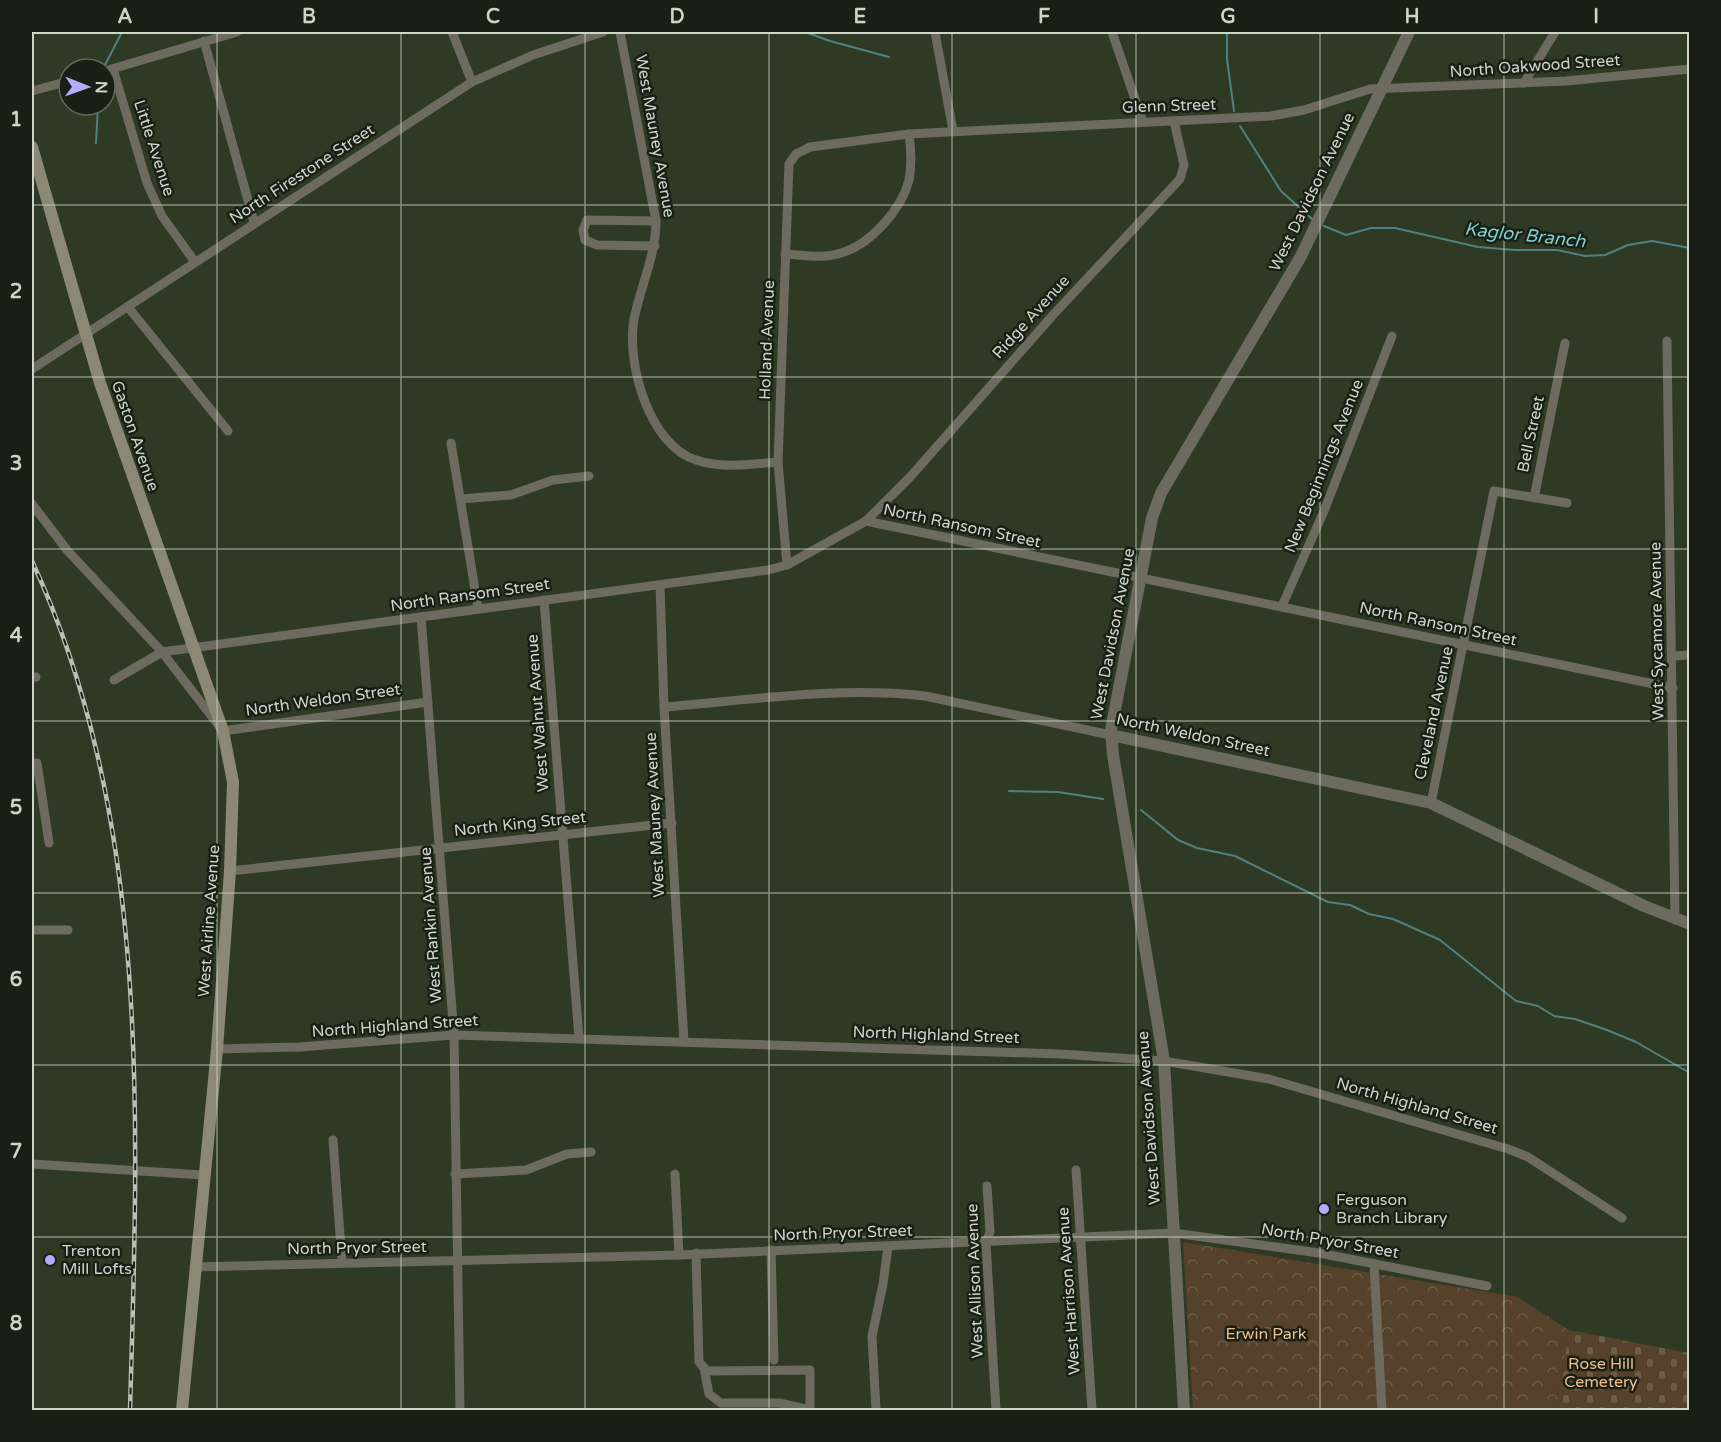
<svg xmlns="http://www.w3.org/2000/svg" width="1721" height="1442" font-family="'Varela Round',sans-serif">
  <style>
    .cemetery { fill: url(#cemetery-stones) }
    .park { fill: url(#park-crowns) }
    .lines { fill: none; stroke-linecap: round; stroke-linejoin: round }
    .stream { stroke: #51817f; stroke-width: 2 }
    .minor { stroke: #6d6b5f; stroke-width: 9 }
    .tertiary { stroke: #6d6b5f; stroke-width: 12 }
    .secondary { stroke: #8b8876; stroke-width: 12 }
    .rail-casing { stroke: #b9c0b2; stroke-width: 4.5 }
    .rail { stroke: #1a1f16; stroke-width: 2; stroke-dasharray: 7; stroke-linecap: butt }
    .grid { fill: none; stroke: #ced5c8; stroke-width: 1.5; stroke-opacity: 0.55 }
    .poi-dot { fill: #b1adfa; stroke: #1a1f16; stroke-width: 2 }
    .labels { text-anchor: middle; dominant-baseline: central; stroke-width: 5; stroke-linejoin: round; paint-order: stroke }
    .street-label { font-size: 16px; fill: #ced5c8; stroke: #1a1f16 }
    .poi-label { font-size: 16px; fill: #ced5c8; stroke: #1a1f16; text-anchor: start }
    .park-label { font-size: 16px; fill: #ebbd8c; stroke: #1a1f16 }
    .water-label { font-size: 18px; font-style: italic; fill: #7dd2ce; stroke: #1a1f16 }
    .neatline { fill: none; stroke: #ced5c8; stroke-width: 2 }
    .grid-label { font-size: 20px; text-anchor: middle; font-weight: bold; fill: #ced5c8 }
  </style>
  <defs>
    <pattern id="cemetery-stones" width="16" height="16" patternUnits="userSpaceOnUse" patternTransform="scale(1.5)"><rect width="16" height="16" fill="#56412a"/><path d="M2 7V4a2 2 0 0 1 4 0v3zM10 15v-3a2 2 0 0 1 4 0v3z" fill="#6d5c47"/></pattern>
    <pattern id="park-crowns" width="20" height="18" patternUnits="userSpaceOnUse" patternTransform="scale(1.5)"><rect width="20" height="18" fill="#56412a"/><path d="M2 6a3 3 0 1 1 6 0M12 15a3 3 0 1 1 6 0" fill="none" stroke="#6d5c47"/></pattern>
  </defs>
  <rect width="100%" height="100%" fill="#2f3a24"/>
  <!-- cemetery -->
  <polygon class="cemetery" points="1569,1330 1689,1353 1689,1410 1556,1410"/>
  <!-- park -->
  <polygon class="park" points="1183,1242 1518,1297 1569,1330 1556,1410 1193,1410"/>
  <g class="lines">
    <!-- stream -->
    <g class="stream">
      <polyline points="805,32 830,41 889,57"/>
      <polyline points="1227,32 1227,59 1234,111"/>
      <polyline points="105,65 122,32"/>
      <polyline points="1240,126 1281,191 1312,219"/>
      <polyline points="96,143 98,105"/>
      <polyline points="1324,226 1346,235 1371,228 1395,228 1478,247 1515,250 1557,250 1585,256 1605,255 1628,245 1652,241 1690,248"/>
      <polyline points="1009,791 1058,792 1103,799"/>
      <polyline points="1141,810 1178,840 1197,848 1235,856 1328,902 1350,905 1369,914 1393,919 1440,940 1516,1001 1538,1006 1554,1016 1575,1019 1607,1030 1636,1042 1690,1073"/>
    </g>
    <!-- minor -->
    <g class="minor">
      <polyline points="452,32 472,82"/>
      <path d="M 620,32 L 656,221 C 656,255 641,285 634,319 C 626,363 649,445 696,460 C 722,469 752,464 778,462"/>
      <polyline points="935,32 953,131"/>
      <polyline points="1112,32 1143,122"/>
      <polyline points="204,41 254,222"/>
      <polyline points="113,69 147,183 162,216 195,262"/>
      <polyline points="105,71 237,32"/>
      <polyline points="1524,83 1555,32"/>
      <polyline points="32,91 69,81"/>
      <polyline points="655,246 597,245 585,240 583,230 587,220 656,221"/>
      <path d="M 785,254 C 803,255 823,259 841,253 C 870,245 902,209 909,180 C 912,165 911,149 909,134"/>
      <polyline points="128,307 228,431"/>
      <polyline points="1667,341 1675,920"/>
      <polyline points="32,369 472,82 533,55 603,32"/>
      <polyline points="451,443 478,608"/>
      <polyline points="1534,498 1565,343"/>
      <polyline points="461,499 511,495 553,480 589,476"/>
      <polyline points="32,504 67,550 162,652 223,731 428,702"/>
      <polyline points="866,521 911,476 1053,315 1180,179 1184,165 1174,121"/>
      <polyline points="787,565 778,462 789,164 796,154 810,147 909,134 1271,116 1304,110 1370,89 1566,81 1690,69"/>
      <polyline points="660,585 664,707 684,1042"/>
      <polyline points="544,600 579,1038"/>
      <polyline points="1282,606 1324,511 1392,336"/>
      <polyline points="421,617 454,1035 460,1410"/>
      <polyline points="1673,656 1690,655"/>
      <polyline points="32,677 36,677"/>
      <polyline points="114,680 162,652 768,570 787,565 866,521 1673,688"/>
      <path d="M 664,707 C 750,700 839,686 925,696 L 1111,735"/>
      <polyline points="32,763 37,763 49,843"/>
      <polyline points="1431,803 1494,491 1567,503"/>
      <polyline points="230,871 672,823"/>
      <polyline points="32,930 68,930"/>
      <polyline points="217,1049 300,1047 454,1035 1060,1054 1164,1061 1269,1079 1508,1149 1528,1157 1622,1218"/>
      <polyline points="333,1140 342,1262"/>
      <polyline points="32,1164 203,1175"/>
      <polyline points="1076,1170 1092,1410"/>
      <polyline points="455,1174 526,1170 567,1154 591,1152"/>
      <polyline points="675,1174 679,1255"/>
      <polyline points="987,1186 990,1232 986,1243 996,1410"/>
      <polyline points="771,1250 774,1360"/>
      <polyline points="696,1253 699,1362 707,1371 810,1370 810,1410 779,1403 721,1403 709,1394 704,1368"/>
      <polyline points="1374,1264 1382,1410"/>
      <polyline points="194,1267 679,1255 1174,1233 1319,1253 1487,1286"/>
      <polyline points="876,1410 872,1336 883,1284 888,1247"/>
    </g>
    <!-- tertiary -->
    <g class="tertiary">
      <polyline points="1111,735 1431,803 1644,906 1690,924"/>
      <polyline points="1184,1410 1164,1061 1113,755 1111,730 1152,518 1161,493 1300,258 1409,32"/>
    </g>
    <!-- secondary -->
    <polyline class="secondary" points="32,147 100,383 223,731 233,782 230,871 217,1049 182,1410"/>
    <!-- rail casing -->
    <g class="rail-casing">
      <path id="rail" d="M 32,561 C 153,822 138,1129 130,1410"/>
    </g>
    <!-- rail -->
    <use href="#rail" class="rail"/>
  </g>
  <!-- grid -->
  <path class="grid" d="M 217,32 L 217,1410M 401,32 L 401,1410M 585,32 L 585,1410M 769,32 L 769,1410M 952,32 L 952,1410M 1136,32 L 1136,1410M 1320,32 L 1320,1410M 1504,32 L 1504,1410M 32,205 L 1690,205M 32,377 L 1690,377M 32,549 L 1690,549M 32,721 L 1690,721M 32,893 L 1690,893M 32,1065 L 1690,1065M 32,1237 L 1690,1237"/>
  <!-- markers -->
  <g class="poi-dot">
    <circle cx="1324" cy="1209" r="6"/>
    <circle cx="50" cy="1260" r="6"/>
  </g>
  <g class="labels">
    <!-- street labels -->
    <g class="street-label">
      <text transform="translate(1535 66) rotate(-4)">North Oakwood Street</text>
      <text transform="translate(1169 106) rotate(-2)">Glenn Street</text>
      <text transform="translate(655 136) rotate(80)">West Mauney Avenue</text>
      <text transform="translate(154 148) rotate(72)">Little Avenue</text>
      <text transform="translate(302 174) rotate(-33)">North Firestone Street</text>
      <text transform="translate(1312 192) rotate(-64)">West Davidson Avenue</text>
      <text transform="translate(1031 317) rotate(-48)">Ridge Avenue</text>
      <text transform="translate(767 340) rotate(-88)">Holland Avenue</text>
      <text transform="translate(1531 434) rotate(-78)">Bell Street</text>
      <text transform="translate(135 436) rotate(71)">Gaston Avenue</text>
      <text transform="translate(1324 466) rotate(-68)">New Beginnings Avenue</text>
      <text transform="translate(962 526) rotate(12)">North Ransom Street</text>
      <text transform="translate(470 595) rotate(-8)">North Ransom Street</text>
      <text transform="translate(1438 624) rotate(12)">North Ransom Street</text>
      <text transform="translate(1657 631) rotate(-91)">West Sycamore Avenue</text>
      <text transform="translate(1113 634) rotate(-79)">West Davidson Avenue</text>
      <text transform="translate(323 700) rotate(-8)">North Weldon Street</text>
      <text transform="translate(538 713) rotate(-94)">West Walnut Avenue</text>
      <text transform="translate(1434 713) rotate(-78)">Cleveland Avenue</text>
      <text transform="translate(1193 735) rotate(12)">North Weldon Street</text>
      <text transform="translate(655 815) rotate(-93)">West Mauney Avenue</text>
      <text transform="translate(520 824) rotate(-6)">North King Street</text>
      <text transform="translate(209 921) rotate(-86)">West Airline Avenue</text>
      <text transform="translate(431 925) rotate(-94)">West Rankin Avenue</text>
      <text transform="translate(395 1026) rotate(-4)">North Highland Street</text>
      <text transform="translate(936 1035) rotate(2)">North Highland Street</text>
      <text transform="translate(1417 1106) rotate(16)">North Highland Street</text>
      <text transform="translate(1149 1118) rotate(-94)">West Davidson Avenue</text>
      <text transform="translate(843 1233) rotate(-2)">North Pryor Street</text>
      <text transform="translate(1330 1241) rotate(10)">North Pryor Street</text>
      <text transform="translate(357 1248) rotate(-1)">North Pryor Street</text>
      <text transform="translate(975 1281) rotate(-92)">West Allison Avenue</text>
      <text transform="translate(1069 1291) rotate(-94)">West Harrison Avenue</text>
    </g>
    <!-- poi labels -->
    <g class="poi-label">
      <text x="1336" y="1200">Ferguson<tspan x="1336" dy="18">Branch Library</tspan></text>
      <text x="62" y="1251">Trenton<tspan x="62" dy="18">Mill Lofts</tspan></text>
    </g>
    <!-- park labels -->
    <g class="park-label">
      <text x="1266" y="1334">Erwin Park</text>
      <text x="1601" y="1364">Rose Hill<tspan x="1601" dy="18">Cemetery</tspan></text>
    </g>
    <!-- water labels -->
    <g class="water-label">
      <text transform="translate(1525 235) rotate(6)">Kaglor Branch</text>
    </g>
  </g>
  <!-- border -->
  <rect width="1721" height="1442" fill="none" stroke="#1a1f16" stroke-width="66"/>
  <!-- north arrow -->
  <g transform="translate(87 87) rotate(91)"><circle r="28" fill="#1a1f16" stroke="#62685d" stroke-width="1.5"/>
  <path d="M0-4.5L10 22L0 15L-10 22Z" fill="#b1adfa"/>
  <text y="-9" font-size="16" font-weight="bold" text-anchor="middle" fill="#ced5c8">N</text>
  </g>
  <rect x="33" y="33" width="1655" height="1376" class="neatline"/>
  <g class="grid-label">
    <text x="125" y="23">A</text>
    <text x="309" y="23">B</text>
    <text x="493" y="23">C</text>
    <text x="677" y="23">D</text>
    <text x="860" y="23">E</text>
    <text x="1044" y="23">F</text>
    <text x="1228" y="23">G</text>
    <text x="1412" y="23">H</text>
    <text x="1596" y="23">I</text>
    <text x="16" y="126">1</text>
    <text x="16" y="298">2</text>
    <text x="16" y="470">3</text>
    <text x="16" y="642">4</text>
    <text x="16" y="814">5</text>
    <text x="16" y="986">6</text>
    <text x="16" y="1158">7</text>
    <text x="16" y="1330">8</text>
  </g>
</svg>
